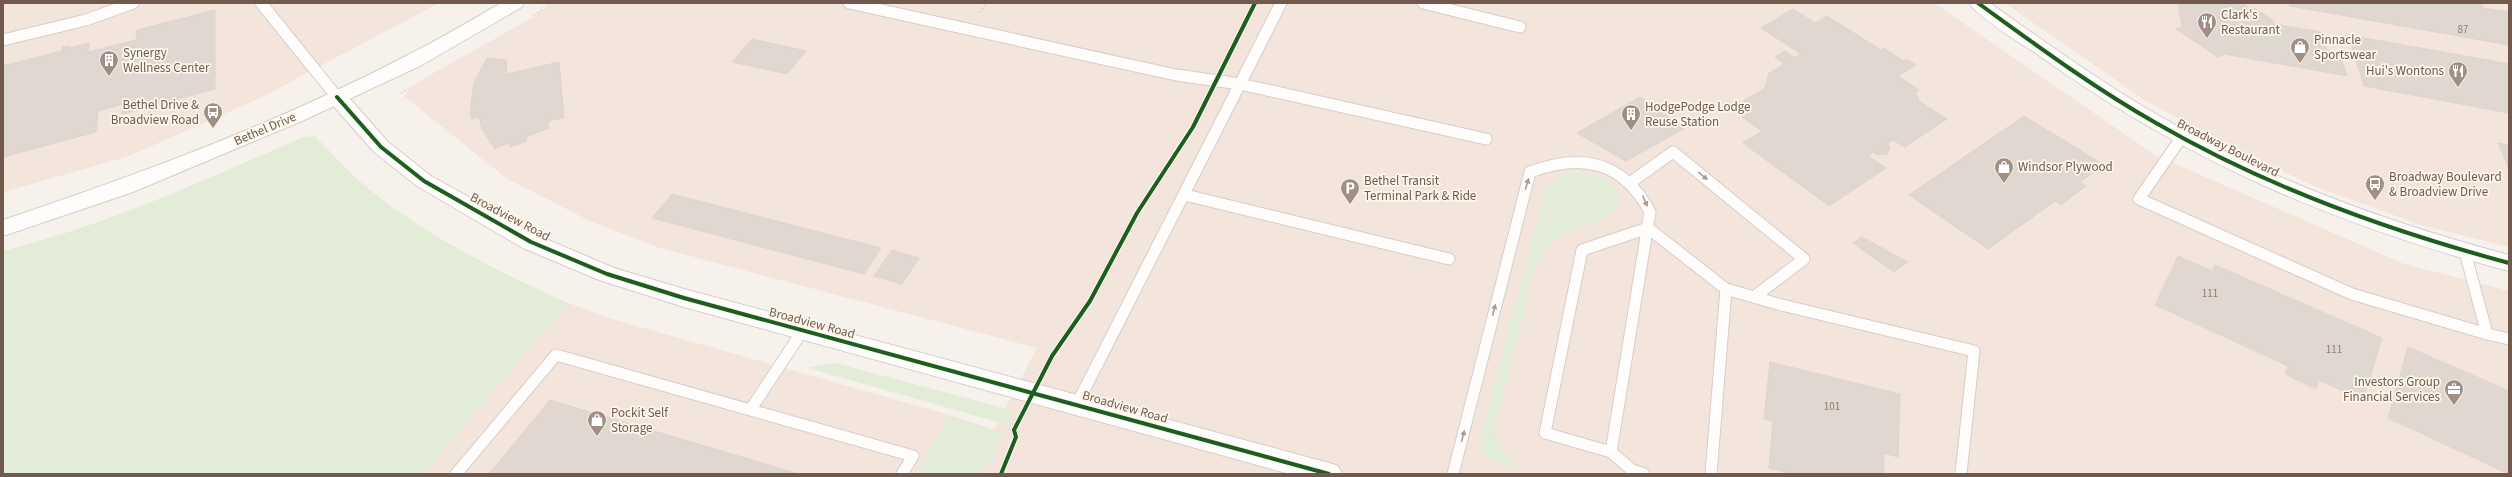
<svg xmlns="http://www.w3.org/2000/svg" width="2512" height="477" font-family="'Source Sans 3',sans-serif">
  <style>
    .commercial { fill: #f3e4dc }
    .green { fill: #e3ecd6 }
    .building { fill: #dfd7d0; stroke: #ded5cd }
    .lines { fill: none; stroke-linecap: round; stroke-linejoin: round }
    .service-casing { stroke: #d5cec9; stroke-width: 13 }
    .minor-casing { stroke: #d5cec9; stroke-width: 2 }
    .tertiary-casing { stroke: #d5cec9; stroke-width: 2 }
    .path { stroke: #d7d0cb; stroke-width: 2.5; stroke-dasharray: 1 3; stroke-linecap: butt }
    .service { stroke: #fefdfc; stroke-width: 11 }
    .minor { fill: #fefdfc; fill-rule: evenodd }
    .tertiary { fill: #fefdfc; fill-rule: evenodd }
    .cycleway-casing { stroke: #fdf7ec; stroke-width: 6 }
    .cycleway { stroke: #1b5e20; stroke-width: 4 }
    .oneway { fill: #a99b93 }
    .labels { text-anchor: middle; dominant-baseline: central; stroke-width: 3.5; stroke-linejoin: round; paint-order: stroke }
    .number-label { font-size: 11px; fill: #8f7c70 }
    .poi-label { font-size: 13px; fill: #715a4d; stroke: #fdf7ec; text-anchor: start }
    .street-label { font-size: 13px; fill: #715a4d; stroke: #fdf7ec }
  </style>
  <rect width="100%" height="100%" fill="#f6f1ea"/>
  <!-- commercial -->
  <g class="commercial">
    <polygon points="3,3 439,3 262,97 129,156 3,192"/>
    <polygon points="552,3 1934,3 2155,155 2404,264 2509,291 2509,474 971,474 1037,348 660,248 590,221 506,178 404,96 411,87 423,79 532,18"/>
    <polygon points="2005,3 2509,3 2509,247 2421,225 2314,186 2247,155 2146,101"/>
    <polygon points="568,303 612,319 949,415 917,474 423,474"/>
  </g>
  <!-- green -->
  <g class="green">
    <path d="M 315,136 C 331,152 347,171 364,185 C 426,236 496,271 568,303 L 423,474 L 3,474 L 3,251 C 106,225 203,181 301,138 Z"/>
    <path d="M 1572,173 C 1593,173 1622,180 1619,206 C 1601,228 1566,226 1547,249 C 1530,269 1527,301 1521,326 C 1512,360 1503,394 1495,429 C 1498,449 1509,460 1526,469 L 1483,458 L 1480,439 L 1546,187 L 1557,177 Z"/>
    <polygon points="835,363 1015,411 1008,425 808,368"/>
    <polygon points="949,415 1005,433 983,474 917,474"/>
  </g>
  <!-- building -->
  <g class="building">
    <polygon points="2178,3 2246,5 2247,9 2252,7 2274,21 2269,23 2321,32 2327,50 2339,53 2347,76 2224,54 2218,57 2176,29 2182,26"/>
    <polygon points="2289,3 2481,3 2483,8 2509,12 2509,45 2290,6"/>
    <polygon points="1793,9 1815,23 1827,16 1881,50 1884,48 1903,61 1906,59 1916,65 1898,76 1919,90 1915,92 1919,98 1916,99 1947,119 1905,147 1893,140 1888,143 1890,148 1887,154 1878,155 1873,152 1868,156 1886,168 1829,206 1743,143 1762,131 1742,117 1751,111 1740,103 1765,88 1769,73 1784,64 1775,57 1785,51 1795,58 1801,54 1761,28"/>
    <polygon points="215,10 215,89 122,114 123,104 98,111 96,132 3,157 3,66 62,51 62,47 69,46 69,48 89,43 88,52 136,40 137,30"/>
    <polygon points="2348,35 2509,64 2509,113 2364,86"/>
    <polygon points="752,39 806,51 787,74 732,62"/>
    <polygon points="487,58 506,60 507,74 559,62 564,118 548,121 549,128 526,137 527,141 510,147 508,143 495,149 482,129 479,117 472,119 470,114 474,82"/>
    <polygon points="1640,97 1685,128 1626,161 1577,133"/>
    <polygon points="2024,116 2104,165 2080,182 2086,186 2061,205 2055,201 1988,249 1909,195"/>
    <polygon points="2498,143 2509,145 2509,169"/>
    <polygon points="672,194 881,248 864,274 652,218"/>
    <polygon points="1862,237 1908,262 1894,272 1853,243"/>
    <polygon points="892,250 919,258 902,284 874,276"/>
    <polygon points="2178,256 2212,271 2215,265 2382,338 2363,400 2319,380 2316,389 2285,374 2288,366 2155,305"/>
    <polygon points="2408,347 2509,391 2509,474 2388,418"/>
    <polygon points="1770,362 1900,394 1898,457 1884,453 1884,474 1793,474 1769,468 1773,421 1764,419"/>
    <polygon points="550,400 799,474 489,474"/>
  </g>
  <g class="lines">
    <!-- service casing -->
    <g class="service-casing">
      <g id="service">
        <polyline points="261,3 337,97"/>
        <polyline points="849,3 1176,75 1240,84 1077,404"/>
        <polyline points="1281,3 1240,84 1486,139"/>
        <polyline points="1423,3 1520,27"/>
        <polyline points="3,40 86,20 133,3"/>
        <polyline points="2181,138 2139,199 2352,294 2487,334 2465,252"/>
        <polyline points="1631,182 1673,152 1804,259 1754,297"/>
        <polyline points="1185,195 1449,259"/>
        <polyline points="1726,289 1778,304 1974,351 1961,474"/>
        <polyline points="2487,334 2509,339"/>
        <polyline points="751,409 803,330"/>
        <polyline points="1611,452 1545,433 1582,250 1648,228 1726,289 1711,474"/>
        <polyline points="456,474 556,355 913,456 902,474"/>
        <path d="M 1453,474 L 1530,172 C 1582,153 1623,161 1650,212 L 1611,452 L 1632,470 L 1644,474"/>
      </g>
    </g>
    <!-- minor casing -->
    <g class="minor-casing">
      <polygon id="minor" points="337,90 344,92 388,142 431,176 539,236 614,268 684,289 1329,463 1338,466 1342,474 1290,474 684,307 599,280 523,248 417,186 374,152 330,102 327,97 330,92"/>
    </g>
    <!-- tertiary casing -->
    <g class="tertiary-casing">
      <g id="tertiary">
        <path d="M 501,3 L 524,3 L 522,7 L 420,66 L 302,121 L 133,192 L 3,236 L 3,220 C 140,174 278,123 406,56 C 438,40 470,21 501,3 Z"/>
        <path d="M 1969,3 L 1990,3 C 2046,43 2102,83 2161,117 C 2269,180 2389,223 2509,255 L 2509,271 C 2335,225 2184,160 2037,54 C 2020,43 1979,18 1969,3 Z"/>
      </g>
    </g>
    <!-- path -->
    <g class="path">
      <polyline points="980,12 987,3"/>
      <polyline points="534,15 551,3"/>
      <polyline points="401,93 408,88"/>
    </g>
    <!-- service -->
    <use href="#service" class="service"/>
    <!-- minor -->
    <use href="#minor" class="minor"/>
    <!-- tertiary -->
    <use href="#tertiary" class="tertiary"/>
    <!-- cycleway casing -->
    <g class="cycleway-casing">
      <g id="cycleway">
        <path d="M 1978,3 C 2036,45 2094,88 2156,123 C 2266,187 2386,230 2509,263"/>
        <polyline points="337,97 381,147 424,181 531,242 607,274 684,298 1329,474"/>
        <polyline points="1001,474 1016,437 1014,430 1052,356 1090,301 1137,213 1193,127 1255,3"/>
      </g>
    </g>
    <!-- cycleway -->
    <use href="#cycleway" class="cycleway"/>
  </g>
  <!-- one-way arrows -->
  <defs><path id="oneway-solid" d="M-6-.8H1V-3.2L6.5 0L1 3.2V.8H-6Z"/></defs>
  <g class="oneway">
    <use href="#oneway-solid" transform="translate(1703 176) rotate(39)"/>
    <use href="#oneway-solid" transform="translate(1527 184) rotate(-73)"/>
    <use href="#oneway-solid" transform="translate(1645 201) rotate(66)"/>
    <use href="#oneway-solid" transform="translate(1494 310) rotate(-76)"/>
    <use href="#oneway-solid" transform="translate(1463 436) rotate(-76)"/>
  </g>
  <!-- icons -->
  <defs>
    <g id="restaurant-pin" transform="scale(1)"><path d="M0 17L-7.5 6A9.5 9.5 0 1 1 7.5 6Z" fill="#a08f84" stroke="#fdf7ec"/><path d="M-5-6h1v4h1v-4h1v4h1v-4h1v5L-1.5 .5V6h-2V.5L-5-1ZM5-6V6H3V1.5H1.5Q1.5-4 5-6Z" fill="#fff"/></g>
    <g id="shop-pin" transform="scale(1)"><path d="M0 17L-7.5 6A9.5 9.5 0 1 1 7.5 6Z" fill="#a08f84" stroke="#fdf7ec"/><path d="M-5-2.5h2.3a2.7 3.5 0 0 1 5.4 0H5L5.5 6h-11ZM-1.5-2.5h3a1.5 2.3 0 0 0-3 0Z" fill="#fff"/></g>
    <g id="building-pin" transform="scale(1)"><path d="M0 17L-7.5 6A9.5 9.5 0 1 1 7.5 6Z" fill="#a08f84" stroke="#fdf7ec"/><path d="M-4-6H4V6H1V3H-1V6H-4ZM-2.5-4.3h1.7v1.8h-1.7ZM.8-4.3h1.7v1.8H.8ZM-2.5-1h1.7V.8h-1.7ZM.8-1h1.7V.8H.8Z" fill="#fff"/></g>
    <g id="bus-pin" transform="scale(1)"><path d="M0 17L-7.5 6A9.5 9.5 0 1 1 7.5 6Z" fill="#a08f84" stroke="#fdf7ec"/><path d="M-5-6H5V4H4V6H2V4H-2V6H-4V4H-5ZM-3.5-4V0h7V-4ZM-3.5 1.2v1.5H-2V1.2ZM2 1.2v1.5H3.5V1.2Z" fill="#fff"/></g>
    <g id="parking-pin" transform="scale(1)"><path d="M0 17L-7.5 6A9.5 9.5 0 1 1 7.5 6Z" fill="#a08f84" stroke="#fdf7ec"/><path d="M-3.5-5.5H1a3.5 3.5 0 0 1 0 7H-1V5.5H-3.5ZM-1-3.4V-.6H.8a1.4 1.4 0 0 0 0-2.8Z" fill="#fff"/></g>
    <g id="office-pin" transform="scale(1)"><path d="M0 17L-7.5 6A9.5 9.5 0 1 1 7.5 6Z" fill="#a08f84" stroke="#fdf7ec"/><path d="M-6-3h4V-5.5h4V-3h4V5H-6ZM-1-4.5V-3h2v-1.5ZM-6 0V1H6V0Z" fill="#fff"/></g>
  </defs>
  <g fill-rule="evenodd">
    <use href="#restaurant-pin" x="2207" y="22"/>
    <use href="#shop-pin" x="2300" y="47"/>
    <use href="#building-pin" x="109" y="60"/>
    <use href="#restaurant-pin" x="2458" y="71"/>
    <use href="#bus-pin" x="213" y="112"/>
    <use href="#building-pin" x="1631" y="114"/>
    <use href="#shop-pin" x="2004" y="167"/>
    <use href="#bus-pin" x="2375" y="184"/>
    <use href="#parking-pin" x="1350" y="188"/>
    <use href="#office-pin" x="2454" y="389"/>
    <use href="#shop-pin" x="597" y="420"/>
  </g>
  <g class="labels">
    <!-- number labels -->
    <g class="number-label">
      <text x="2463" y="29">87</text>
      <text x="2210" y="293">111</text>
      <text x="2334" y="349">111</text>
      <text x="1832" y="406">101</text>
    </g>
    <!-- poi labels -->
    <g class="poi-label">
      <text x="2221" y="15">Clark's<tspan x="2221" dy="15">Restaurant</tspan></text>
      <text x="2314" y="40">Pinnacle<tspan x="2314" dy="15">Sportswear</tspan></text>
      <text x="123" y="53">Synergy<tspan x="123" dy="15">Wellness Center</tspan></text>
      <text x="2444" y="71" text-anchor="end">Hui's Wontons</text>
      <text x="199" y="105" text-anchor="end">Bethel Drive &amp;<tspan x="199" dy="15">Broadview Road</tspan></text>
      <text x="1645" y="107">HodgePodge Lodge<tspan x="1645" dy="15">Reuse Station</tspan></text>
      <text x="2018" y="167">Windsor Plywood</text>
      <text x="2389" y="177">Broadway Boulevard<tspan x="2389" dy="15">&amp; Broadview Drive</tspan></text>
      <text x="1364" y="181">Bethel Transit<tspan x="1364" dy="15">Terminal Park &amp; Ride</tspan></text>
      <text x="2440" y="382" text-anchor="end">Investors Group<tspan x="2440" dy="15">Financial Services</tspan></text>
      <text x="611" y="413">Pockit Self<tspan x="611" dy="15">Storage</tspan></text>
    </g>
    <!-- street labels -->
    <g class="street-label">
      <text transform="translate(265 129) rotate(-23)">Bethel Drive</text>
      <text transform="translate(2228 148) rotate(27)">Broadway Boulevard</text>
      <text transform="translate(510 217) rotate(28)">Broadview Road</text>
      <text transform="translate(812 323) rotate(15)">Broadview Road</text>
      <text transform="translate(1125 407) rotate(16)">Broadview Road</text>
    </g>
  </g>
  <!-- border -->
  <rect width="2512" height="477" fill="none" stroke="#715a4d" stroke-width="8"/>
</svg>
